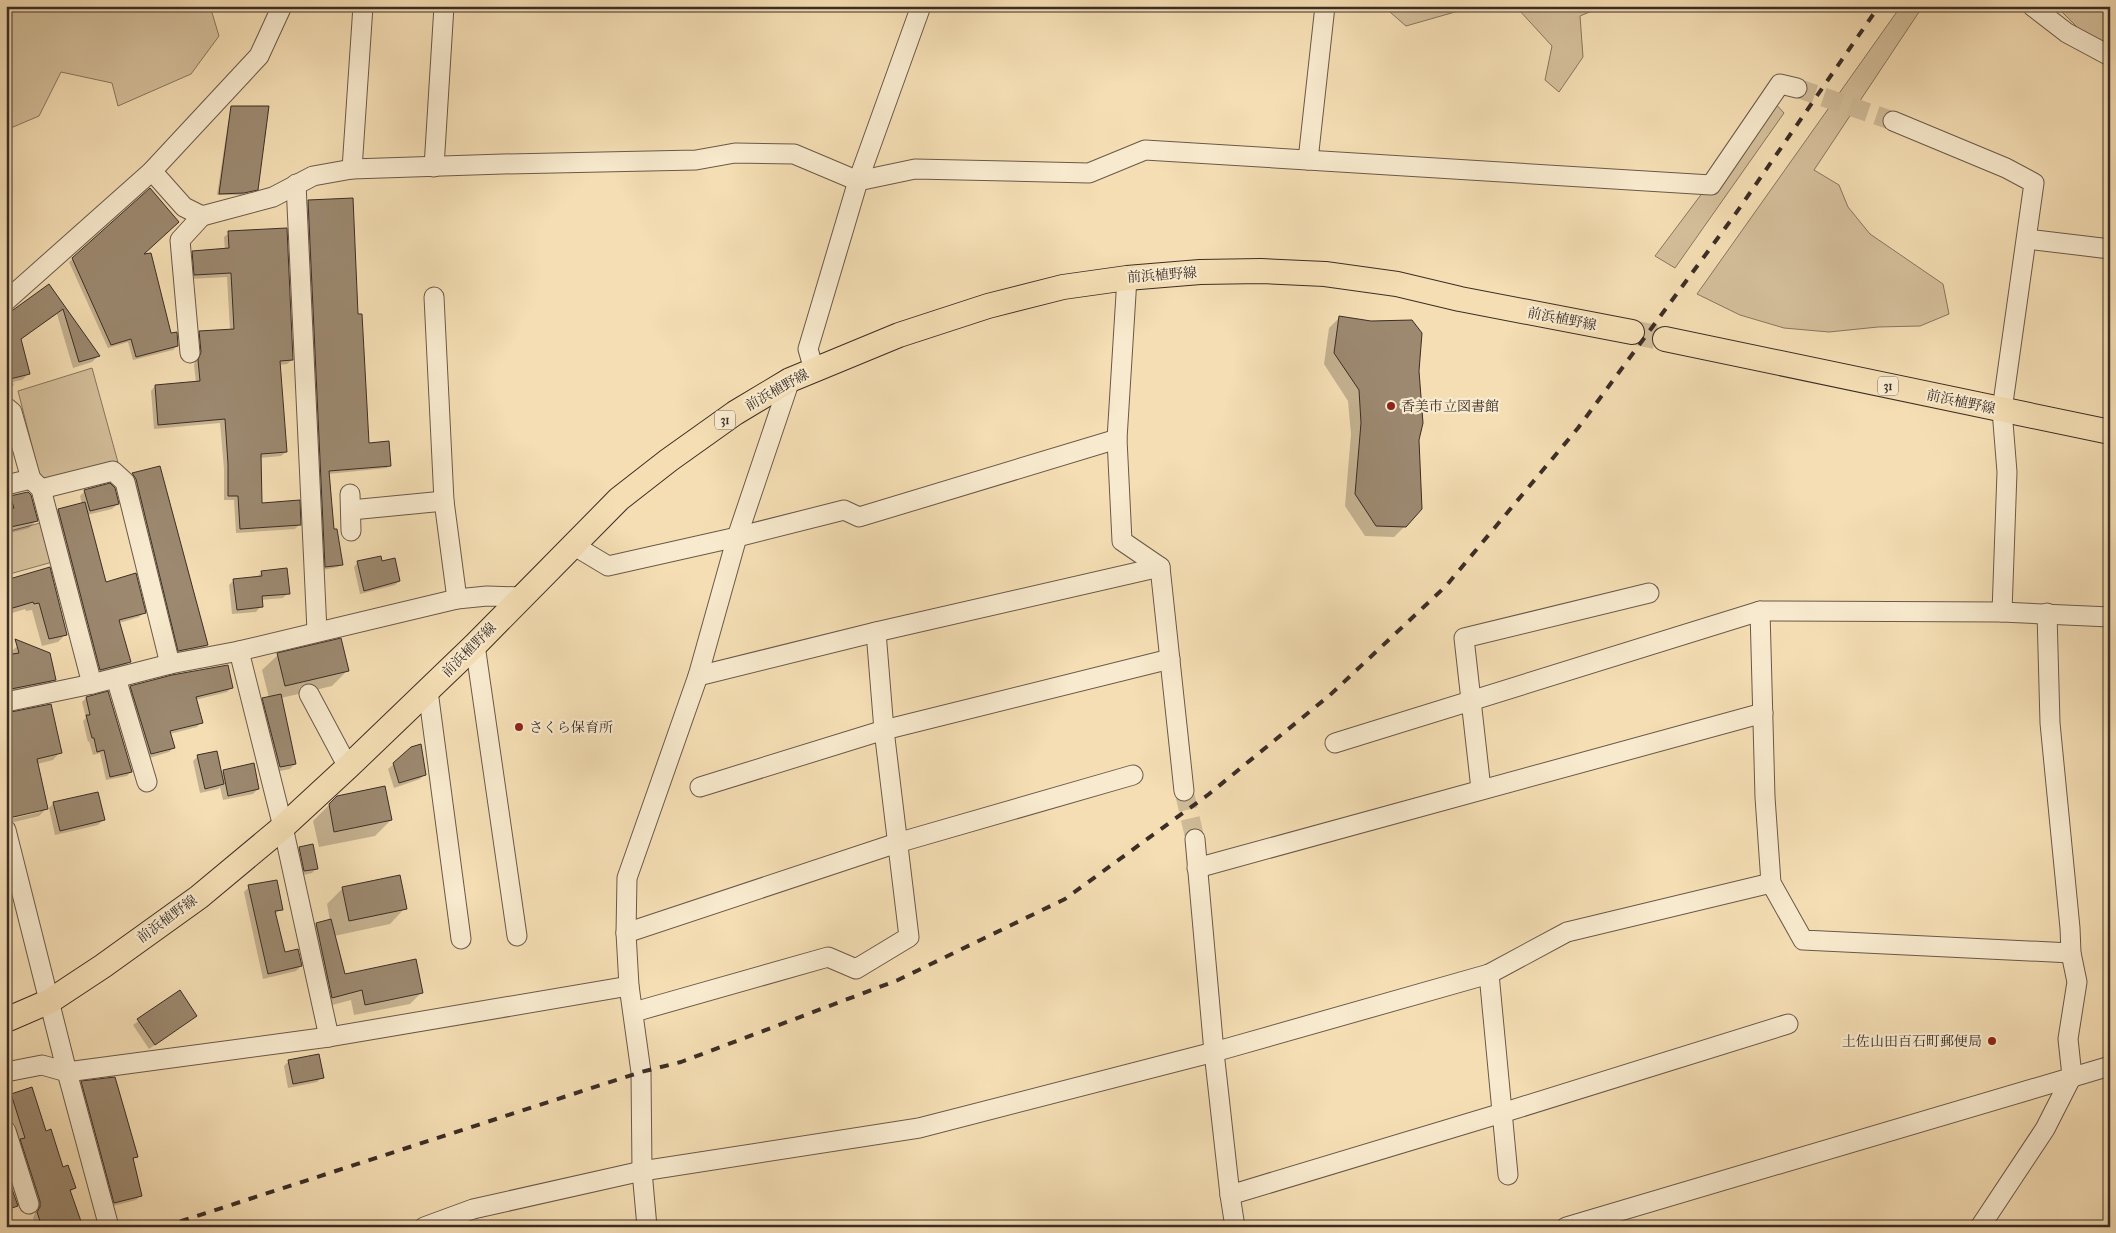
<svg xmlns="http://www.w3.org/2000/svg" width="2116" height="1233" font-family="'IM FELL French Canon','Noto Serif JP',serif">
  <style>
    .green { fill: #d5c09c; stroke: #887662 }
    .shadow { fill: #0003 }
    .building { fill: #9c8970; stroke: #3b2d27 }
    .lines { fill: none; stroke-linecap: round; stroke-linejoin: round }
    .minor-tunnel { stroke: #d0bb98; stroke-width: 19; stroke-dasharray: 19 9; stroke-linecap: butt }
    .major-tunnel { stroke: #d0bb98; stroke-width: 24; stroke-dasharray: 24 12; stroke-linecap: butt }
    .minor-casing { stroke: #6a594a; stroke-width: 21 }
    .major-casing { stroke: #3b2d27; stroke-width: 26 }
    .minor { stroke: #f8eace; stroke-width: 19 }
    .major { stroke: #f5deb4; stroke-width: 24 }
    .rail { stroke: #3b2d27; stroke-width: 4; stroke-dasharray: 9 9; stroke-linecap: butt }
    .poi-dot { fill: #8f2418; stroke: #f8eace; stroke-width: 2 }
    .labels { text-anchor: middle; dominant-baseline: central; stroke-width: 4.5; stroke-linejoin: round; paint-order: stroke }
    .shield { fill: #f8eace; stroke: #746659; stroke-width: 1 }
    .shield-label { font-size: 12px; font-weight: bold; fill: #3b2d27 }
    .street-label { font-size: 14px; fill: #3b2d27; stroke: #f8eace }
    .poi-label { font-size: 14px; fill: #3b2d27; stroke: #f8eace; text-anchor: start }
  </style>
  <rect width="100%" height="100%" fill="#f5deb4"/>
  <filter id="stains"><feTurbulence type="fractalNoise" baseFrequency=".004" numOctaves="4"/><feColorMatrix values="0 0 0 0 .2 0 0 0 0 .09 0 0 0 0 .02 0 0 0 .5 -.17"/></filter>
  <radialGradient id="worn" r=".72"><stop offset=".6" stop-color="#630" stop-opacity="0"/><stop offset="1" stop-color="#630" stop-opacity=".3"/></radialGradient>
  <!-- green -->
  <g class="green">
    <polygon points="6,6 210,6 219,36 191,74 118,106 112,83 61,72 39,116 6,130"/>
    <polygon points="1383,6 1604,6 1580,16 1583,57 1559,92 1545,80 1552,46 1519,10 1469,8 1406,26"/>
    <polygon points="1901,6 1923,6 1814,170 1839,185 1848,207 1870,234 1943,284 1949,314 1920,326 1878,327 1829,332 1784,328 1740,315 1697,294"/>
    <polygon points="2056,6 2110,6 2110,51 2085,35"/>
    <polygon points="1772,100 1784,113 1675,268 1655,256"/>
    <polygon points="92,368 119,466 42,485 18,391"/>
    <polygon points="44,522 56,561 6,575 6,532"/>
  </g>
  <!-- shadow -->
  <g class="shadow">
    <polygon points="232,107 256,189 241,195 217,195 230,110"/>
    <polygon points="309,201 357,315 368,444 390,465 387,468 328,474 333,531 341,564 338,567 323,570 306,204"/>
    <polygon points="229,233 292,360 287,364 279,365 286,452 281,456 260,458 261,504 299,525 295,529 236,533 234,500 224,500 224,469 220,423 154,429 151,391 155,386 196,382 194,365 197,357 195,337 200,332 230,330 227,277 190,279 188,256 193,252 225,250 224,237"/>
    <polygon points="141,255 170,334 177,346 173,350 133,360 128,342 108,348 69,262 73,259"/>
    <polygon points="49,286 98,356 92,362 73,368 57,314 20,340 28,374 22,380 13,382 14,385 6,391 6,339"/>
    <polygon points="1340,317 1417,371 1418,440 1405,526 1394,537 1365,536 1345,506 1351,434 1348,401 1324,364 1329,328"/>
    <polygon points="159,467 207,645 202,650 173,655 128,479 133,474"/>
    <polygon points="85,491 118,504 112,509 87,515 105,584 144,612 139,617 119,623 129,662 124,667 95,675 53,515 58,510 82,504 80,496"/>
    <polygon points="27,493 36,521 29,528 6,534 6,497"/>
    <polygon points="358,562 381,562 399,581 395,585 360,594 354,567"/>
    <polygon points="49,569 66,634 58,642 42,646 32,610 26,611 25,609 6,615 6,581"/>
    <polygon points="262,572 288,593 283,598 261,600 261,606 256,612 232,614 229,585 234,580 257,577"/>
    <polygon points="22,643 54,680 47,687 6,696 6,655"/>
    <polygon points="278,655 348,670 332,686 281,698 295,764 290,769 275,772 258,704 263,699 269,698 262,670"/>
    <polygon points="131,687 232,687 227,692 195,700 201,722 197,727 170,734 174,747 169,752 146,759 126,692"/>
    <polygon points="107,693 131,772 127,776 106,780 100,753 93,755 89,741 88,742 83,721 86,718 82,702 86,698"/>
    <polygon points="6,714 60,752 53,760 37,764 47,808 39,816 6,824 6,820 40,812 40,809 6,817"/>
    <polygon points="198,756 221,774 223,771 258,789 253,794 223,800 220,787 218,789 200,793 193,761"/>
    <polygon points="394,764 425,774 420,779 394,788 388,769"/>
    <polygon points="54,803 103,820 98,825 55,835 49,808"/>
    <polygon points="329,805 391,820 375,836 319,847 313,821"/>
    <polygon points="299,848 317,868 312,873 299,876 294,853"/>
    <polygon points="249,887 281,909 274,915 284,954 301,966 296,971 263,979 244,892"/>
    <polygon points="343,888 405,908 390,924 334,936 344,975 421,993 410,1004 354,1015 351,1000 321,1008 305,935 316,924 330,921 327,904"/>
    <polygon points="179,992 196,1016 149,1049 133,1025"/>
    <polygon points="289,1061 322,1077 317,1082 288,1088 284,1066"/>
    <polygon points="82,1083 136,1156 132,1161 141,1195 136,1200 109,1207 77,1088"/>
    <polygon points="31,1089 45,1133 62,1169 74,1188 70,1193 81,1227 36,1227 33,1218 35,1213 35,1206 6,1127 6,1097"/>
    <polygon points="6,1174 16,1205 6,1212"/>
  </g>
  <!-- building -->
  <g class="building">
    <polygon points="231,106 269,106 258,190 244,193 219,194"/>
    <polygon points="150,188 179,222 144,254 151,253 171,333 177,332 178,346 136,357 131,339 111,345 72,258"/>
    <polygon points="353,198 358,314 362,314 369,443 389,441 391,466 329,471 334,529 337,529 343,565 325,567 308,200"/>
    <polygon points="287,228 293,360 280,361 287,452 261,454 262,503 300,500 301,525 240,529 238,496 228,496 228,464 225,419 158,425 155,385 200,381 198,360 201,352 199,331 234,329 231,273 194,275 192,251 229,248 228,231"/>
    <polygon points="49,284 100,356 79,362 63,309 21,339 30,374 6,380 6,312 13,310"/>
    <polygon points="1339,316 1371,321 1412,320 1422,333 1419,371 1423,423 1419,440 1422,509 1406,527 1376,526 1355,494 1361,423 1359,390 1334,353"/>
    <polygon points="160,466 208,645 178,651 136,479 132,473"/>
    <polygon points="110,483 115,488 119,504 90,511 84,490"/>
    <polygon points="28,492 31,495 38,521 6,528 6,510 14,508 10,496"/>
    <polygon points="85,502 106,582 136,573 146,613 119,620 131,662 100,670 58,509"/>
    <polygon points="381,556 382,561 395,558 400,581 364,591 357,561"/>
    <polygon points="50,567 67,635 49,639 39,603 34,604 33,602 6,610 6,580"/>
    <polygon points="287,568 290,594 262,596 263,607 237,610 233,579 262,576 261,571"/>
    <polygon points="341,638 349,671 285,686 277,653"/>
    <polygon points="15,639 50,653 56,680 6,690 6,655 19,653"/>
    <polygon points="228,665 233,688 196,697 203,723 170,731 175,748 151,754 130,686 172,675"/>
    <polygon points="108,691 132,772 110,777 104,750 97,752 94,738 92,738 86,715 90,715 86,697"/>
    <polygon points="281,694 296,764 280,767 262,698"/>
    <polygon points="51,704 62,753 37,759 48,809 9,818 6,805 6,713"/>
    <polygon points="421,744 426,775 399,783 393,763 411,747"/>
    <polygon points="217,751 224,784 205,789 197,755"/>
    <polygon points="254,763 259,789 228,796 223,770"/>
    <polygon points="385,786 392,820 334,832 329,804 337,796"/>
    <polygon points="98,792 105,820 60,831 53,802"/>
    <polygon points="313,844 318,869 304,871 299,847"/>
    <polygon points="400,875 407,909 349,921 342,887"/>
    <polygon points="277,880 283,910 275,911 285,952 298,949 302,966 268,974 248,885"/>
    <polygon points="331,919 345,974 416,959 423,993 365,1005 362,990 332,998 316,923"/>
    <polygon points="180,990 197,1016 155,1045 137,1019"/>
    <polygon points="319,1054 324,1078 293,1084 288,1060"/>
    <polygon points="115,1077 138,1157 133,1158 142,1196 114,1203 81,1081"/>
    <polygon points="32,1087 46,1131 51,1129 63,1167 68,1165 76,1188 70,1190 83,1227 42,1227 37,1212 40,1207 40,1201 20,1139 25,1138 11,1094"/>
    <polygon points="6,1172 18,1206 6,1210"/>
  </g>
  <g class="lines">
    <!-- minor-tunnel -->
    <g class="minor-tunnel">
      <polyline points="1797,88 1893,121"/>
      <polyline points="1184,791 1195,839"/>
    </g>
    <!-- major-tunnel -->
    <polyline class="major-tunnel" points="1632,332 1665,339"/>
    <!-- minor casing -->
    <g class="minor-casing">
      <g id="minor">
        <polyline points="2032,6 2067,33 2110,56"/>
        <polyline points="1893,121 2006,168 2034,183 2002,410 2007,472 2002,612"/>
        <polyline points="1308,160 1325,6"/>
        <polyline points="434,167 444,6"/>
        <polyline points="352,169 363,6"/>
        <polyline points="152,171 184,207 202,216 273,197 313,176 352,169 503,164 696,160 735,153 794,154 858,181 915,169 1089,173 1145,150 1711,185 1780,84 1797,88"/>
        <polyline points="296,184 317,631"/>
        <polyline points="2027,239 2110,249"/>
        <polyline points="1127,278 1117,439 1122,541 1160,567 1184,791"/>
        <polyline points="434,297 444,501 457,599"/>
        <polyline points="6,301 152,171 259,56 282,6"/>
        <polyline points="190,353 180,240 202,216"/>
        <polyline points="814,370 808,349 858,181 921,6"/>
        <polyline points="6,407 12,412 31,479 6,485"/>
        <polyline points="31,479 41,489 92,684"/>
        <polyline points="41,489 113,471 125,482 170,664"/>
        <polyline points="350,494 351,531"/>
        <polyline points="351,510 444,501"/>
        <polyline points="573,545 608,566 737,537 844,510 859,517 1117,439"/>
        <polyline points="1760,611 1765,797 1771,883 1803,940 2071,953"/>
        <polyline points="475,645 517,936"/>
        <polyline points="239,651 283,827 329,1037"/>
        <polyline points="698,676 876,632 1160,567"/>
        <polyline points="116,678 147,782"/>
        <polyline points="428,691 461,939"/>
        <polyline points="309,694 348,767"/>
        <polyline points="6,702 92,684 170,664 239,651 457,599 487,596 522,597"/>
        <polyline points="1335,743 1760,611 2002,612 2110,617"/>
        <polyline points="700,787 884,730 1170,659"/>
        <polyline points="1481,789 1464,638 1649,593"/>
        <polyline points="6,830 67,1072 109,1227"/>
        <polyline points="1195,839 1214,1052 1230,1195 1235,1227"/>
        <polyline points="1197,868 1763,713"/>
        <polyline points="626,933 897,843 1133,775"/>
        <polyline points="1489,974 1508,1175"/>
        <polyline points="634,1012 828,957 856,969 909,937 884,730 876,632"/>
        <polyline points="6,1072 42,1065 67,1072 329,1037 629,986"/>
        <polyline points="6,1131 29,1204"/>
        <polyline points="1230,1195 1502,1113 1788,1024"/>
        <polyline points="424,1227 473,1209 642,1171 919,1128 1214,1052 1489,974 1567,932 1771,883"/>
        <polyline points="647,1227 642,1171 641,1072 629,986 626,933 627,878 698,676 737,537 790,380"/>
        <polyline points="1566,1227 2110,1066"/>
        <polyline points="1980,1227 2045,1129 2072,1076 2068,1039 2077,982 2071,953 2070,928 2050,723 2047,613"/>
      </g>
    </g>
    <!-- major casing -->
    <g class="major-casing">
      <g id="major">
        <polyline points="1665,339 2110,432"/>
        <polyline points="6,1020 50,1001 103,966 199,897 283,827 348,767 475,645 619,499 669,460 735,413 790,380 899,335 988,306 1063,287 1127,278 1200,272 1261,271 1325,274 1397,284 1460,299 1632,332"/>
      </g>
    </g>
    <!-- minor -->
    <use href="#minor" class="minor"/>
    <!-- major -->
    <use href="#major" class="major"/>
    <!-- rail -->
    <polyline class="rail" points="163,1227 641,1072 681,1062 898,980 1065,899 1209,794 1330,695 1446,586 1578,428 1734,216 1879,6"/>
  </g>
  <!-- markers -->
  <g class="poi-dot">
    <circle cx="1391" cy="406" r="5"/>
    <circle cx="519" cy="727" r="5"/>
    <circle cx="1992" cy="1041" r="5"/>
  </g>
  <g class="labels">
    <!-- shield labels -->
    <g class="shield">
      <rect x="1878" y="376.5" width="20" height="19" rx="4"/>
      <rect x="715" y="410.5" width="20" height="19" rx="4"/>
    </g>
    <g class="shield-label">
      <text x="1888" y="386">31</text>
      <text x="725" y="420">31</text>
    </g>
    <!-- street labels -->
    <g class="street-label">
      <text transform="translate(1162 275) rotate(-4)">前浜植野線</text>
      <text transform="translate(1562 319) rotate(11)">前浜植野線</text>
      <text transform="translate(777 390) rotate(-29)">前浜植野線</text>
      <text transform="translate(1961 402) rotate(12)">前浜植野線</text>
      <text transform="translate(469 650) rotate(-45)">前浜植野線</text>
      <text transform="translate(167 919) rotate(-36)">前浜植野線</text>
    </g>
    <!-- poi labels -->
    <g class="poi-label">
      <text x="1401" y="406">香美市立図書館</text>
      <text x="529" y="727">さくら保育所</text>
      <text x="1982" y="1041" text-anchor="end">土佐山田百石町郵便局</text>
    </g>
  </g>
  <!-- margin -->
  <rect width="2116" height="1233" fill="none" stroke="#f5deb4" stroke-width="25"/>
  <rect x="8" y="8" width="2101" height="1218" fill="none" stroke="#3b2d27" stroke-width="2.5"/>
  <rect x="12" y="12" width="2091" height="1208" fill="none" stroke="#3b2d27"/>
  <rect width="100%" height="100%" filter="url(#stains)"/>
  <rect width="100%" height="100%" fill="url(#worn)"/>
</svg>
